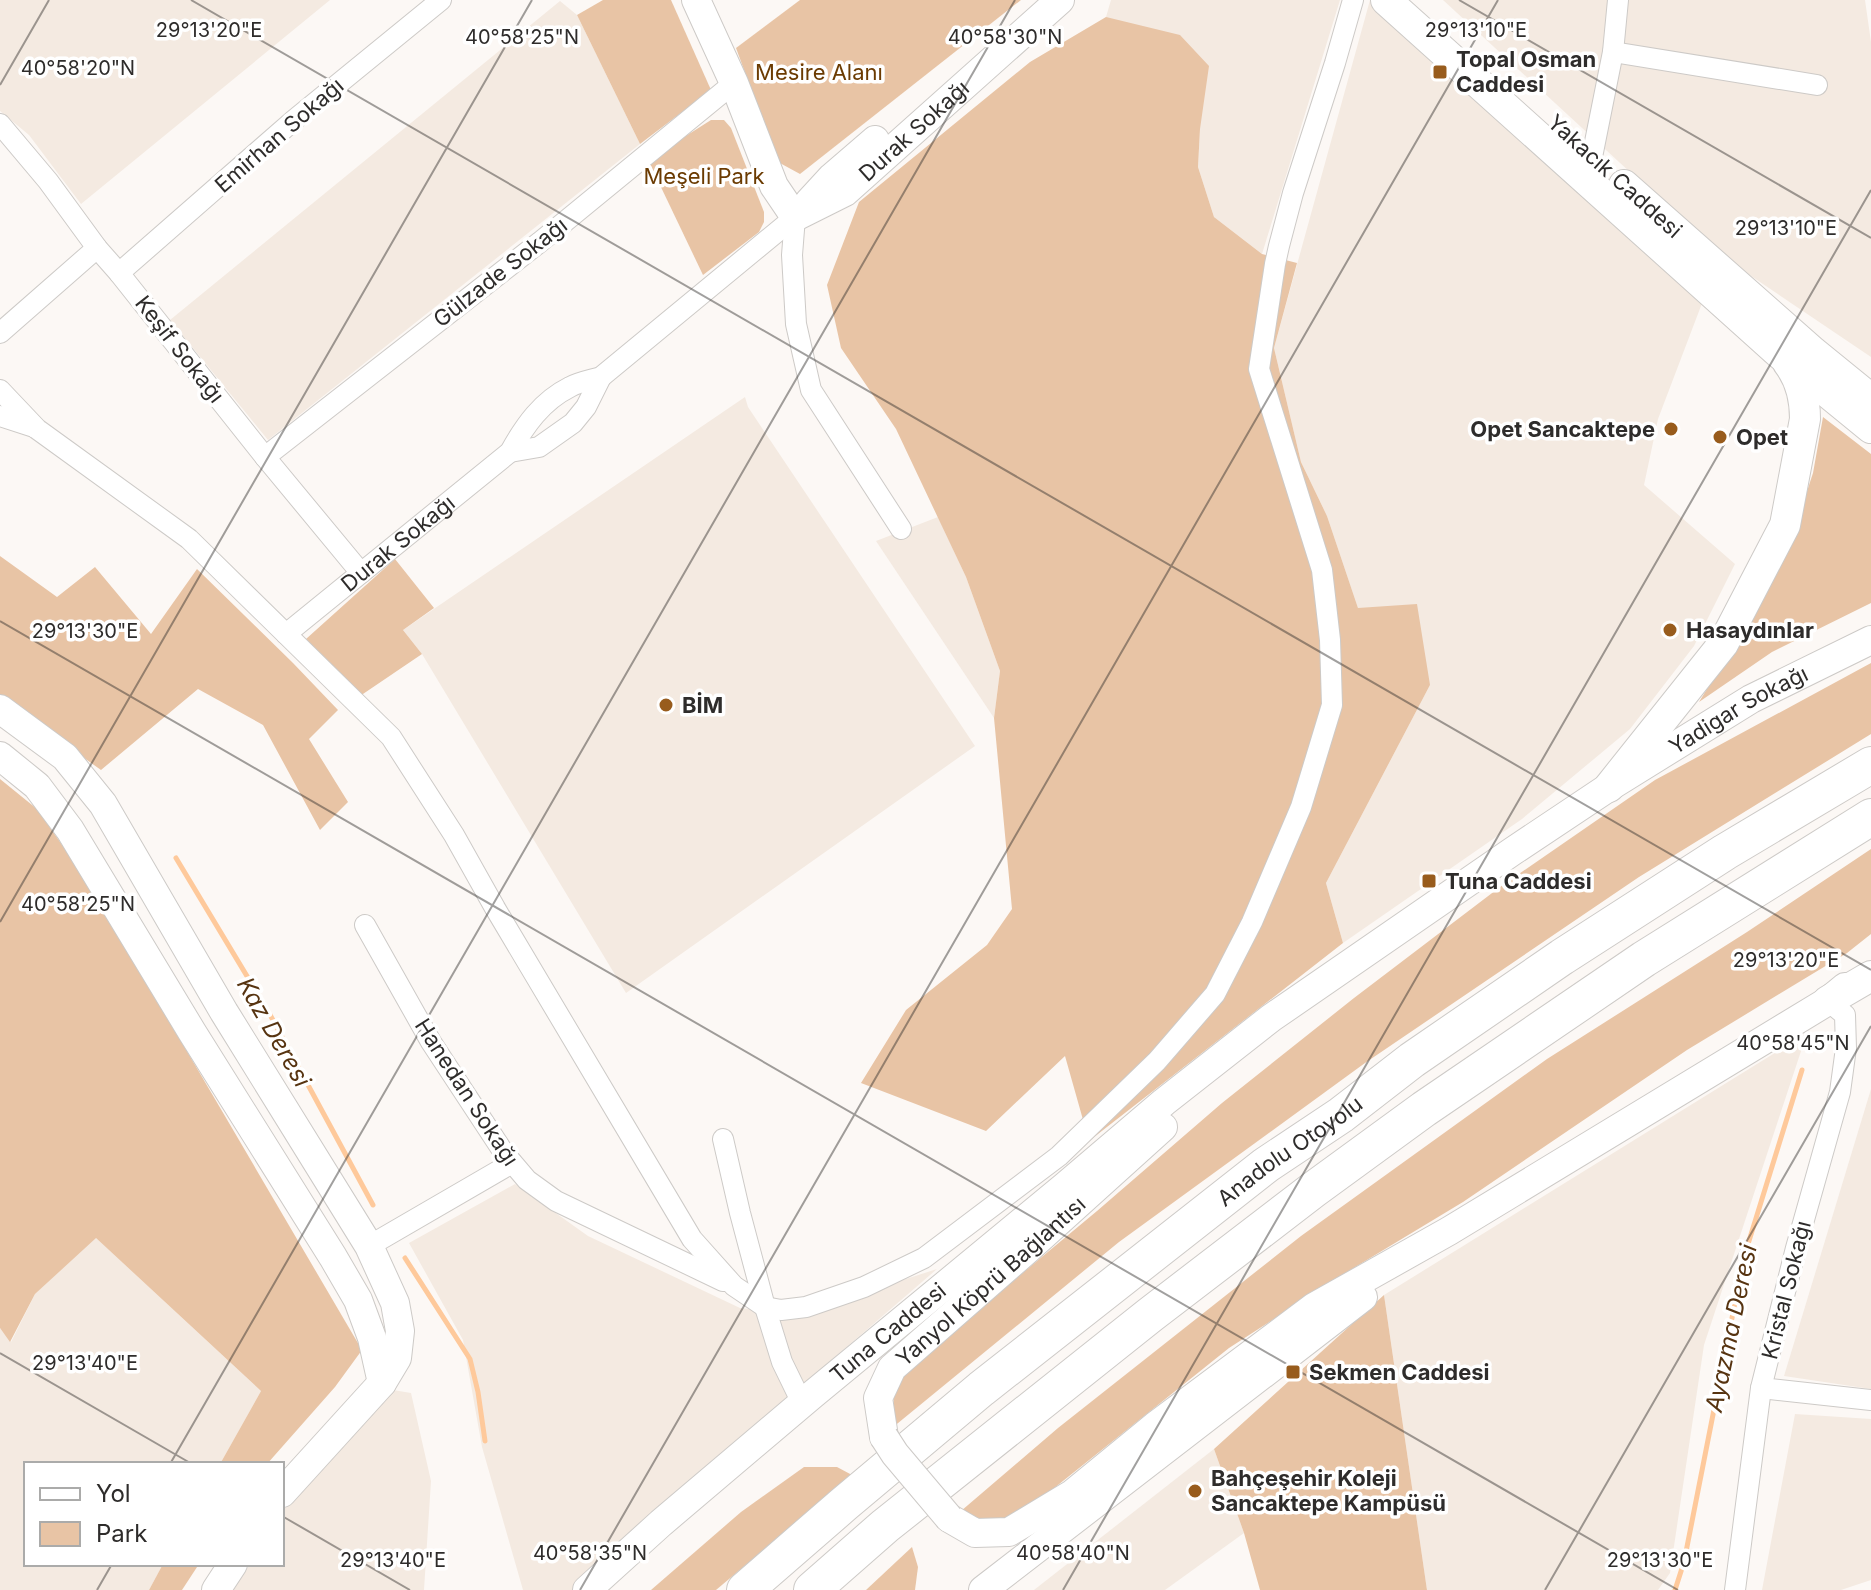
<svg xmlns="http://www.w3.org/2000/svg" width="1871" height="1590" font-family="Inter,sans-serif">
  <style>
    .built { fill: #f4eae1 }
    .green { fill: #e8c4a5 }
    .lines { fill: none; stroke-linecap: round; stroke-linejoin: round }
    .stream { stroke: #fec99b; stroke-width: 5 }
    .minor-casing { stroke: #cdcac7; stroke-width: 22 }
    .secondary-casing { stroke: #cdcac7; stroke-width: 30 }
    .primary-casing { stroke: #cdcac7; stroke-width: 32 }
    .motorway-casing { stroke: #cdcac7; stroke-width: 38 }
    .minor { stroke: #fff; stroke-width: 20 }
    .secondary { stroke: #fff; stroke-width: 28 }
    .primary { stroke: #fff; stroke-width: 30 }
    .motorway { stroke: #fff; stroke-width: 36 }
    .secondary-bridge-casing { stroke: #cdcac7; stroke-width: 30; stroke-linecap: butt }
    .secondary-bridge { stroke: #fff; stroke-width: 28 }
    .ticks { fill: none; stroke: #2e2c2b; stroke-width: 2; stroke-opacity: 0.45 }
    .poi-dot { fill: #985c1d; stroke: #fff; stroke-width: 3 }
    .labels { text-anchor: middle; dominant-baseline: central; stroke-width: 7; stroke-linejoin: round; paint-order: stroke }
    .poi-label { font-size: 22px; font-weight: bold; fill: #2e2c2b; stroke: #fff; text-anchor: start }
    .park-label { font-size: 22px; fill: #6b3b02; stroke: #fff }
    .street-label { font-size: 22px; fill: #2e2c2b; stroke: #fff }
    .water-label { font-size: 24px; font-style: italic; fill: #573411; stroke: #fff }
    .ticks-label { font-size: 20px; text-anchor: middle; fill: #2e2c2b; stroke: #fff; stroke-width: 7; stroke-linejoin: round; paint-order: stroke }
  </style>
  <rect width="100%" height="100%" fill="#fcf8f5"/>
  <!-- built -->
  <g class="built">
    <polygon points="0,0 330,0 81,204 29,135 0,111"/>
    <polygon points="1111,0 1340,0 1262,254 1214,217 1198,167 1200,129 1106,17"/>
    <polygon points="1370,0 1704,298 1658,419 1644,485 1735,564 1694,646 1630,729 1522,819 1343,943 1326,883 1430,685 1358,608 1327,516 1301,462 1274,348"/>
    <polygon points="1443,0 1865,0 1871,42 1871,357 1720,255"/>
    <polygon points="560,1 577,15 640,144 268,440 170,320"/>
    <polygon points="745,397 748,407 975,746 626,993 422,654 403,630"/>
    <polygon points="938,517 966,577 1000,671 994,718 876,541"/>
    <polygon points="1807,1033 1704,1345 1670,1573 1658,1590 1427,1590 1384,1295"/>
    <polygon points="1871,1089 1871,1389 1784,1376"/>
    <polygon points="515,1184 588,1236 740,1308 797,1314 937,1269 775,1409 573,1590 523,1590 482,1447 463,1340 409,1243"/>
    <polygon points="95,1237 261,1391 220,1464 26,1464 26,1564 163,1564 149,1590 0,1590 0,1328 11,1342 35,1294"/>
    <polygon points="393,1390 411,1393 431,1481 424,1590 233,1590 250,1564 282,1564 282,1513 297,1489"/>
    <polygon points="1795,1414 1871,1419 1871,1580 1841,1590 1762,1590"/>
    <polygon points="1214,1449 1244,1533 1165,1590 1034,1590"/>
  </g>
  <!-- green -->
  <g class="green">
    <polygon points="603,0 671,0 711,90 640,144 577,15"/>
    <polygon points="800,0 1021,0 800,174 778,162 736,48"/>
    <polygon points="1106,17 1180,35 1209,66 1200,129 1198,167 1214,217 1262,254 1297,263 1274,348 1301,462 1327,516 1358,608 1417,604 1430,685 1326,883 1343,943 1089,1141 1065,1056 986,1131 861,1083 906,1010 987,945 1012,909 994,718 1000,671 966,577 896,429 841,348 827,285 859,202 1030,62"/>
    <polygon points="711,120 724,120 731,128 764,212 764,222 759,232 703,275 648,160"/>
    <polygon points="1823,417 1871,454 1871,603 1772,652 1699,702 1742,632 1787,552 1813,473"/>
    <polygon points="0,556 57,597 95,567 151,634 197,569 293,663 338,710 309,739 348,802 320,830 263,725 198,689 101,770 0,698"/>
    <polygon points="395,559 434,608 403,630 422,654 360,696 306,639"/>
    <polygon points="1871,663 1871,734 1639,877 1365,1063 1119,1242 892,1428 894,1394 905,1371 1097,1211 1222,1103 1354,998 1500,887 1655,780"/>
    <polygon points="0,779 37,809 86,879 362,1350 335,1387 267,1464 220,1464 261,1391 96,1238 35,1294 10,1342 0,1328"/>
    <polygon points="1871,849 1871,934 1847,953 1687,1050 1463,1202 1342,1275 1229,1348 1033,1505 998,1523 975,1518 961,1511 1058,1428 1301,1236 1547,1059 1747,932"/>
    <polygon points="1384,1295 1427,1590 1260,1590 1244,1533 1214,1449"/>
    <polygon points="804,1467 837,1467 852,1475 716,1590 651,1590 741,1512"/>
    <polygon points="912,1547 918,1567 915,1590 866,1590"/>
    <polygon points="163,1564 199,1564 182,1590 149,1590"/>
  </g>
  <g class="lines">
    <!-- stream -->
    <g class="stream">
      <polyline points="176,858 268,1011 373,1205"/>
      <polyline points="405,1258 470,1359 478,1392 485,1441"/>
      <polyline points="1675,1590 1684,1562 1744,1257 1802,1070"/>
    </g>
    <!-- minor casing -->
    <g class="minor-casing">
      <g id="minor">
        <polyline points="1613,52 1817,85"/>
        <polyline points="0,124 48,181 97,248 119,273 265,457 361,573"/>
        <polyline points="1592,157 1613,52 1618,0"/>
        <polyline points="795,217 792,255 796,324 811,390 901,529"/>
        <polyline points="119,273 294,120 441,0"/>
        <polyline points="0,333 97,248"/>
        <polyline points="0,390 37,429 189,539 391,737 454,835 495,908 692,1239 734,1286 765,1307 781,1310 806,1307 864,1287 924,1258 1059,1156 1157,1061 1215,994 1252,922 1301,807 1332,705 1330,640 1322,570 1259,369 1275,264 1279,246 1293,193 1335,63 1353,0"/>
        <polyline points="0,416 34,427"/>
        <polyline points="510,452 539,447 573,423 586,407 601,377"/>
        <polyline points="265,457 540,242 734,83"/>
        <path id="s1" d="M 286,634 L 510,452 C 525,425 542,401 570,387 C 579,382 591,380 601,377 L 795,217"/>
        <polyline points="365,925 431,1042 504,1153 527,1180 556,1201 723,1281"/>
        <polyline points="723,1139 740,1213 765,1307 782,1362 802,1403"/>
        <polyline points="369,1246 512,1163"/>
        <polyline points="1761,1388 1871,1400"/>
        <polyline points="1735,1590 1761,1388 1796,1248 1840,1092 1846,1048 1845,1015 1828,1001"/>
      </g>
    </g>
    <!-- secondary casing -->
    <g class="secondary-casing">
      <g id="secondary">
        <polyline points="696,0 734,83 774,186 795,217"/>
        <polyline points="809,202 832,177 875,140"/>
        <path id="s2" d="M 795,217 L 845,192 L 1060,0"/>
        <polyline points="0,709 65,757 103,804 224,1012 369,1246 395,1303 400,1331 397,1358 382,1383 282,1493"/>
        <polyline points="0,756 37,786 70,830 192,1032 333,1257 358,1300 372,1338 382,1383"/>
        <path id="s3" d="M 884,1437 L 878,1398 L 892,1368 L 1028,1249 L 1163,1127"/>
        <polyline points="949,1518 975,1533 1009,1532 1072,1494 1155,1426 1314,1307 1449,1231 1828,1001 1845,987"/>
        <polyline points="216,1590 233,1564"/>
        <path id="s4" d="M 587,1590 L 661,1523 L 812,1395 L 1064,1187 L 1164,1102 L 1271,1018 L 1513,851 L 1609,787 L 1751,699 L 1871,640"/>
        <polyline points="983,1590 1363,1297"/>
      </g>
    </g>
    <!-- primary casing -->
    <g class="primary-casing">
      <g id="primary">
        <polyline points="1386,0 1779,353 1871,428"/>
        <polyline points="1624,185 1813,352 1871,399"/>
        <path d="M 1609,787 L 1723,644 L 1785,525 L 1805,419 C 1805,398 1801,380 1788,363"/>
        <polyline points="1828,1001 1871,976"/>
      </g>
    </g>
    <!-- motorway casing -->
    <g class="motorway-casing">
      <g id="motorway">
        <path id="s5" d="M 745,1590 L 844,1504 L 981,1389 L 1266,1165 L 1341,1115 L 1412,1060 L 1562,957 L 1725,852 L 1871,765"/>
        <polyline points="812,1590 885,1526 1150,1315 1313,1190 1424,1109 1644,959 1871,817"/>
      </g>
    </g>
    <!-- minor -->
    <use href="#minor" class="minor"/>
    <!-- secondary -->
    <use href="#secondary" class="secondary"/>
    <!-- primary -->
    <use href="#primary" class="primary"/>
    <!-- motorway -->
    <use href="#motorway" class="motorway"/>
    <!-- secondary-bridge casing -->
    <g class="secondary-bridge-casing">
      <polyline id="secondary-bridge" points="884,1437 895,1454 949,1518"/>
    </g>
    <!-- secondary-bridge -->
    <use href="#secondary-bridge" class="secondary-bridge"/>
  </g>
  <!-- ticks -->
  <path class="ticks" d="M 191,0 L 1871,970M 1459,0 L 1871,238M 0,85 L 49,0M 0,621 L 1678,1590M 0,922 L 532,0M 0,1353 L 192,1464M 170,1464 L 1015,0M 282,1516 L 410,1590M 97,1590 L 112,1564M 580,1590 L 1498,0M 1063,1590 L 1871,190M 1545,1590 L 1871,1026"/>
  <!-- markers -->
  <g class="poi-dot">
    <rect x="1432" y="64" width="16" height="16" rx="4"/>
    <circle cx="1671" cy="429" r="8"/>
    <circle cx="1720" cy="437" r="8"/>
    <circle cx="1670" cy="630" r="8"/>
    <circle cx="666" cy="705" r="8"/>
    <rect x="1421" y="873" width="16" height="16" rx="4"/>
    <rect x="1285" y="1364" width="16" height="16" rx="4"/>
    <circle cx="1195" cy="1491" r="8"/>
  </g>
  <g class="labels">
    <!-- poi labels -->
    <g class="poi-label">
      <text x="1456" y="59">Topal Osman<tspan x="1456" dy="25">Caddesi</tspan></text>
      <text x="1655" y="429" text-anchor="end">Opet Sancaktepe</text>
      <text x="1736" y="437">Opet</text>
      <text x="1686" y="630">Hasaydınlar</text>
      <text x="682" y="705">BİM</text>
      <text x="1445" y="881">Tuna Caddesi</text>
      <text x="1309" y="1372">Sekmen Caddesi</text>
      <text x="1211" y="1478">Bahçeşehir Koleji<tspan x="1211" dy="25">Sancaktepe Kampüsü</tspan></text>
    </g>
    <!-- park labels -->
    <g class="park-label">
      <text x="819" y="72">Mesire Alanı</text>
      <text x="704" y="176">Meşeli Park</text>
    </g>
    <!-- street labels -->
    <g class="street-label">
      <text stroke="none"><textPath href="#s2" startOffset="148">Durak Sokağı</textPath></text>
      <text transform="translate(279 135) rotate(-41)">Emirhan Sokağı</text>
      <text transform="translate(1615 176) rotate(42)">Yakacık Caddesi</text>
      <text transform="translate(500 272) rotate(-38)">Gülzade Sokağı</text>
      <text transform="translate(180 349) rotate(52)">Keşif Sokağı</text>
      <text stroke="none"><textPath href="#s1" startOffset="144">Durak Sokağı</textPath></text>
      <text stroke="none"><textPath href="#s4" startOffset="1452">Yadigar Sokağı</textPath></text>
      <text transform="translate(467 1092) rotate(57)">Hanedan Sokağı</text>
      <text stroke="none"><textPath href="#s5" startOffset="700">Anadolu Otoyolu</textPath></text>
      <text stroke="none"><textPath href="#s3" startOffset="204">Yanyol Köprü Bağlantısı</textPath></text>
      <text transform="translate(1786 1290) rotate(-76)">Kristal Sokağı</text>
      <text stroke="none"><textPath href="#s4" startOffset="396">Tuna Caddesi</textPath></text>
    </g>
    <!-- water labels -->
    <g class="water-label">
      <text transform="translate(274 1032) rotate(60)">Kaz Deresi</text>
      <text transform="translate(1731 1328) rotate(-78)">Ayazma Deresi</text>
    </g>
  </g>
  <g class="ticks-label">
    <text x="209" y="37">29°13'20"E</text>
    <text x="1476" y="37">29°13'10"E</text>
    <text x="522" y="44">40°58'25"N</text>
    <text x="1005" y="44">40°58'30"N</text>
    <text x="78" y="75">40°58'20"N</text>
    <text x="1786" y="235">29°13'10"E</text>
    <text x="85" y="638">29°13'30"E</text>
    <text x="78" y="911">40°58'25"N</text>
    <text x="1786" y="967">29°13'20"E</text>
    <text x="1793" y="1050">40°58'45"N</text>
    <text x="85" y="1370">29°13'40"E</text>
    <text x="590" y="1560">40°58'35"N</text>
    <text x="1073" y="1560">40°58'40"N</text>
    <text x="393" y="1567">29°13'40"E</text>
    <text x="1660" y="1567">29°13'30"E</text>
  </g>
  <!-- legend -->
  <rect x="24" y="1462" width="260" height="104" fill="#ffffff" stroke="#ababaa" stroke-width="2"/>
  <rect x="40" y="1488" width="40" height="12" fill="#ffffff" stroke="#ababaa" stroke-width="2"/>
  <text x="96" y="1502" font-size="24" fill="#2e2c2b">Yol</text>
  <rect x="40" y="1522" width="40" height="24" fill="#e8c4a5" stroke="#ababaa" stroke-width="2"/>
  <text x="96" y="1542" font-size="24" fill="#2e2c2b">Park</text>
</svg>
